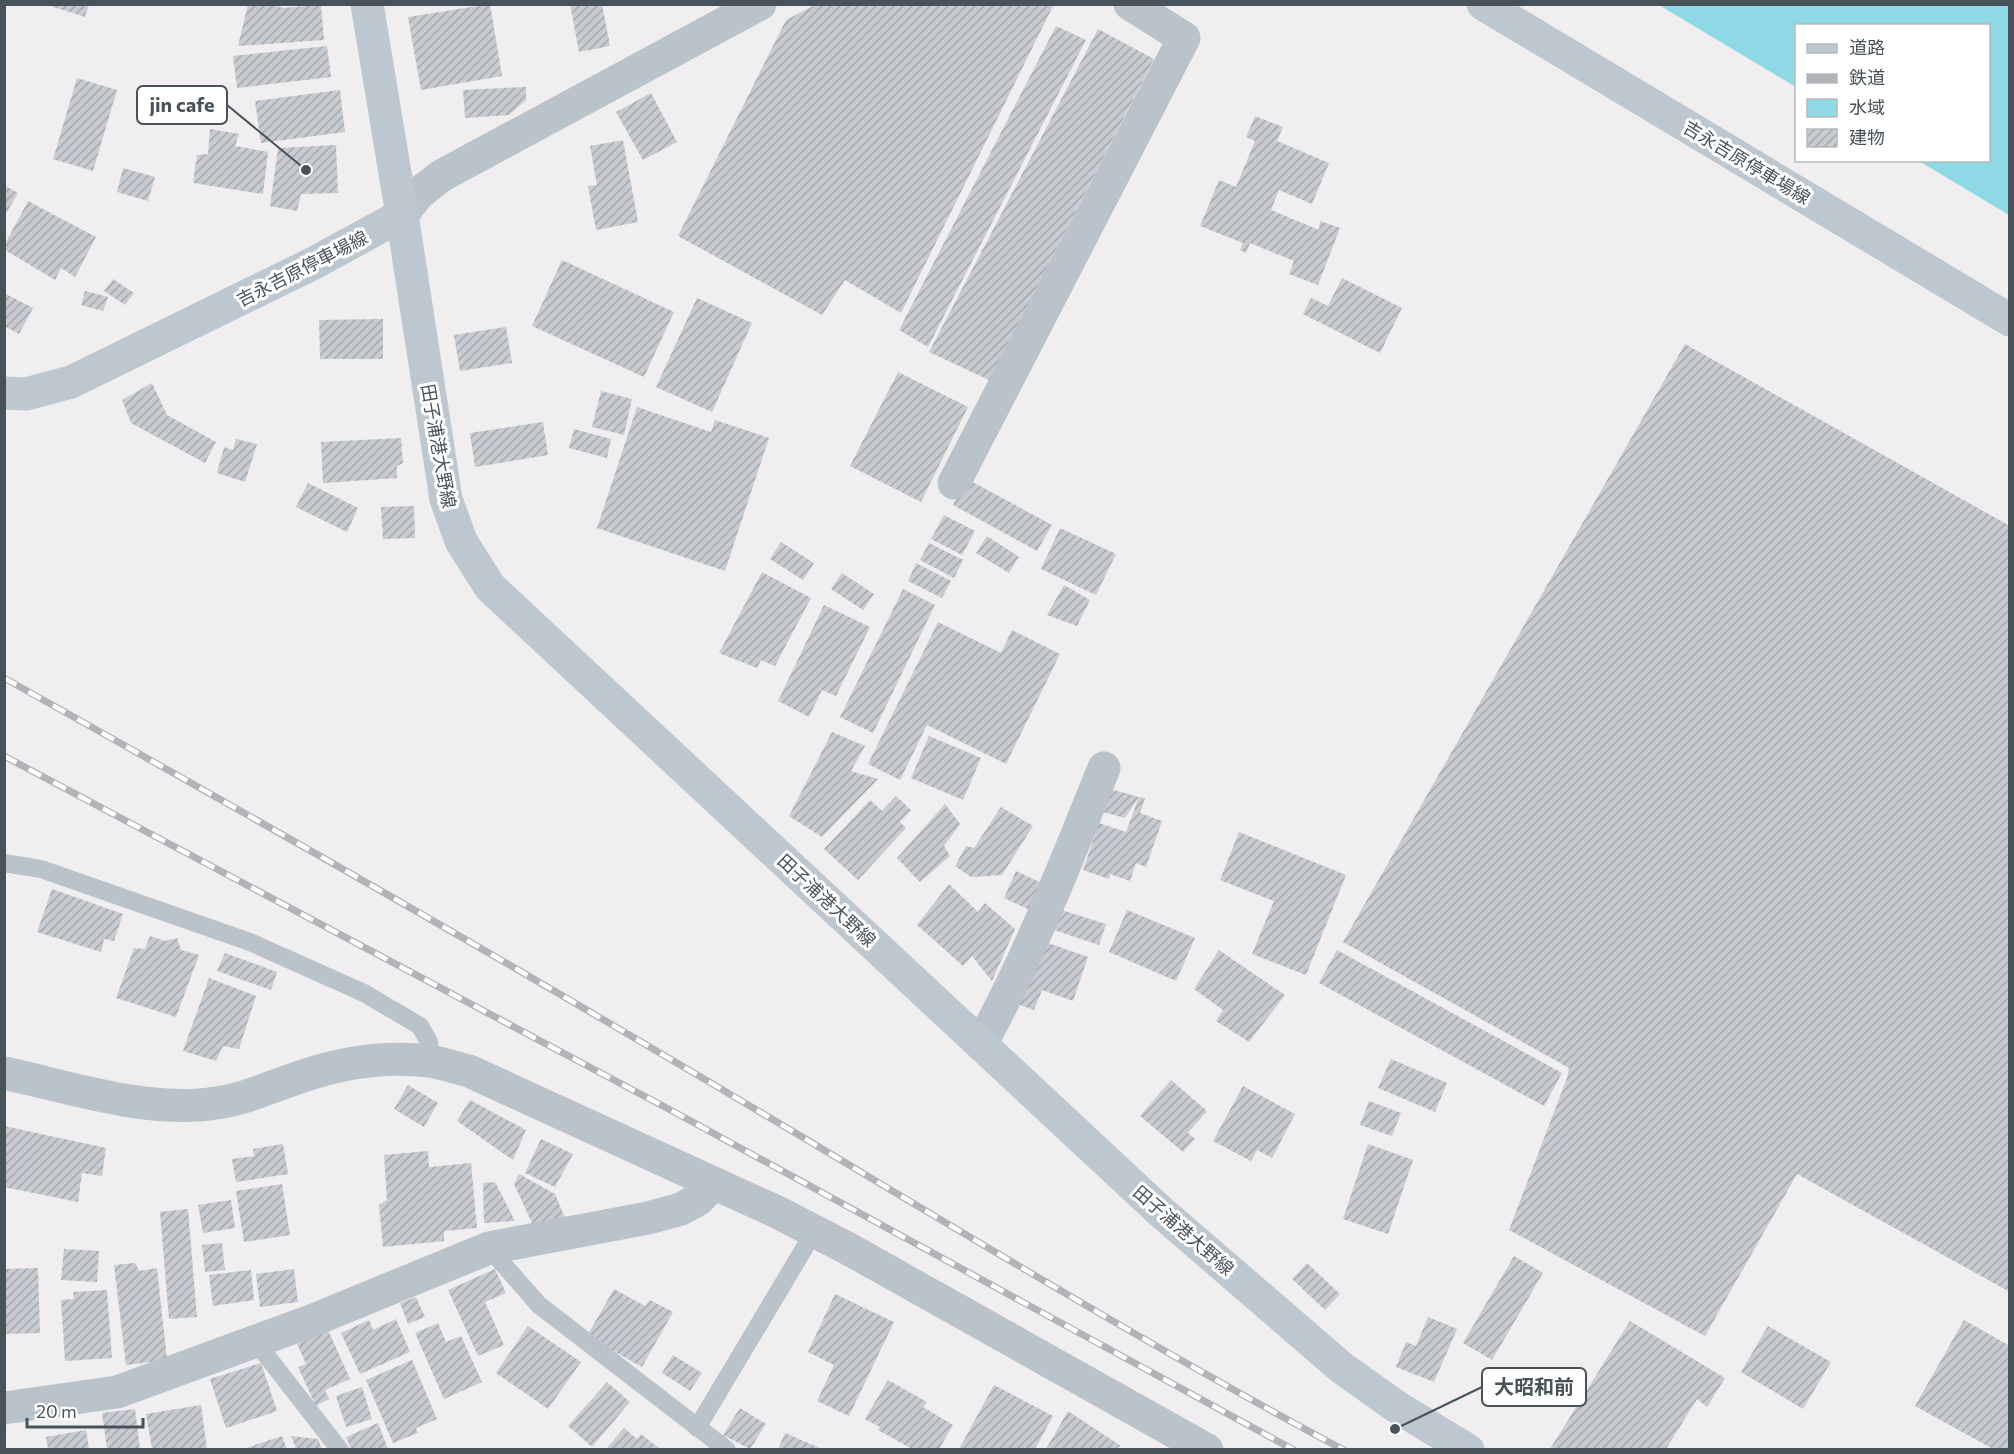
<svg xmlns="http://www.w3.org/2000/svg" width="2014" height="1454" font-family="Commissioner,'Noto Sans JP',sans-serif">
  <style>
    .water { fill: #8fd8e5 }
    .building { fill: url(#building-hatch) }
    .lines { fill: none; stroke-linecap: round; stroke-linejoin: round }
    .service { stroke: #bac3c9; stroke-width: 18 }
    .minor { stroke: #bac3c9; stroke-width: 33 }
    .tertiary { stroke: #bac3c9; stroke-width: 33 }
    .secondary { stroke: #bcc7d0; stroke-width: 33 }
    .rail-casing { stroke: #b0b3b7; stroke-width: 7 }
    .rail { stroke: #fff; stroke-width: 4.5; stroke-dasharray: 14; stroke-linecap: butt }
    .labels { text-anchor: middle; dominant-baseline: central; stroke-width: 6; stroke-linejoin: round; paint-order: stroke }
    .street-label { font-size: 18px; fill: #475259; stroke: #fff }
    .leader { fill: none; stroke: #475259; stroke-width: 2 }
    .callout-dot { fill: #475259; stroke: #fff; stroke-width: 2 }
    .callout { fill: #fff; stroke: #475259; stroke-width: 2 }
    .callout-label { font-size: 20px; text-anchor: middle; font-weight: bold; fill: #475259 }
  </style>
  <defs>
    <pattern id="building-hatch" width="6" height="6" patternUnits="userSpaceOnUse" patternTransform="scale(1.5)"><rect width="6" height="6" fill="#c8cbd0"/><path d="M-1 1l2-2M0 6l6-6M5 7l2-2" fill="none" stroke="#a4a7ac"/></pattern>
  </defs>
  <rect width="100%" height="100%" fill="#f0eeee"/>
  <!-- water -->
  <polygon class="water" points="1659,5 2009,5 2009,215 1919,161 1988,160 1988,26 1796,26 1796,87"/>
  <!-- building -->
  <g class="building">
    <polygon points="44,4 89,4 85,17"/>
    <polygon points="248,4 274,4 282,8 321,5 324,40 238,46"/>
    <polygon points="490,4 502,76 421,90 408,17"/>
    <polygon points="570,4 602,4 610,46 579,52"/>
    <polygon points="817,4 1054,4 901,313 845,280 822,315 678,236 786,20"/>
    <polygon points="1056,26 1086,40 928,347 899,330"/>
    <polygon points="1098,29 1154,59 989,380 929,352"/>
    <polygon points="327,46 331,77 237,88 233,56"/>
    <polygon points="77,78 117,90 93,171 53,159"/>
    <polygon points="526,87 526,100 509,115 465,118 463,90"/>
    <polygon points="340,90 345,132 261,143 255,101"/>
    <polygon points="651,93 677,142 643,160 616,112"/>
    <polygon points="1255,116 1283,127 1277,141 1329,163 1312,204 1279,190 1271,210 1319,230 1320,221 1340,228 1318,285 1289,274 1294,261 1250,243 1246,253 1240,250 1243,243 1200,226 1219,180 1236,187 1255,141 1246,137"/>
    <polygon points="210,129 239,134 235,146 268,152 263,194 193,183 197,155 208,154"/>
    <polygon points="623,140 638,222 596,230 588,186 597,185 590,146"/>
    <polygon points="336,145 338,193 301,194 297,211 270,206 278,148"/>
    <polygon points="123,168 155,177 148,201 117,192"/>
    <polygon points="4,185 18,193 4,217"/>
    <polygon points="28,201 96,237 75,277 61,268 55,280 5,250 5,244"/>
    <polygon points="562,260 674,312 644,377 532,326"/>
    <polygon points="1342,278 1402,308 1380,353 1303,314 1311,298 1328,306"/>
    <polygon points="113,279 134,293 125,305 104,291"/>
    <polygon points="85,291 108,297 103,311 81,305"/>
    <polygon points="4,293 33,308 19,334 4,326"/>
    <polygon points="697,298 752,323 712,412 656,387"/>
    <polygon points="383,319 383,359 320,359 319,320"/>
    <polygon points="506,327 512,363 460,371 454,335"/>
    <polygon points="1685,344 2010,526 2010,1292 1797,1174 1705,1336 1509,1230 1567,1078 1569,1068 1343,942"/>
    <polygon points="898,372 968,407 921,502 850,466"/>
    <polygon points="152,383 167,415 216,442 205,463 131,423 122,400"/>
    <polygon points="601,391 632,399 624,435 592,427"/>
    <polygon points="637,407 711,432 715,420 769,438 725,571 597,528"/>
    <polygon points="543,422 548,455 475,467 470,433"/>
    <polygon points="574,429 611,439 607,458 569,448"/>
    <polygon points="401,438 403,463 397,466 397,478 323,483 321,442"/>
    <polygon points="236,439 257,444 245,482 217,473 224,447 233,450"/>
    <polygon points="967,479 1052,525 1037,551 953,505"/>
    <polygon points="308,483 358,508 347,532 296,507"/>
    <polygon points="414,506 415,538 383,539 381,507"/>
    <polygon points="944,515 975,531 962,555 931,539"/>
    <polygon points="1060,528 1116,554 1096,595 1041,569"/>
    <polygon points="987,536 1019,557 1009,573 976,553"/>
    <polygon points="781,542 814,563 803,580 770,559"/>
    <polygon points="929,543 963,560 954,578 920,560"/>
    <polygon points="916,563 951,581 942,598 908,581"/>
    <polygon points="762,572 811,598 775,666 761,660 757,668 719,653"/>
    <polygon points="842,573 874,594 863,610 831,589"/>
    <polygon points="1064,585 1090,600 1077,626 1047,615"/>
    <polygon points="903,589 935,605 873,733 840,717"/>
    <polygon points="824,605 870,627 836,696 822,690 809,717 778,701"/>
    <polygon points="938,622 1001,653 1012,630 1060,654 1006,764 927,725 900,780 868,764"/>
    <polygon points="832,732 865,746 851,771 878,779 822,837 789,816"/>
    <polygon points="929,736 981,758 963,800 911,778"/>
    <polygon points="1103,787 1139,797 1125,818 1096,810"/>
    <polygon points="896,796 911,810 900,822 906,828 858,880 824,849 870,800 882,811"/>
    <polygon points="1139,797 1145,798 1140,813 1162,821 1146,867 1136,863 1130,881 1110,874 1109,879 1083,870 1099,823 1126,832"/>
    <polygon points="945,804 960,824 944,846 950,856 920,882 897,858"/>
    <polygon points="1001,807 1033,826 1002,875 971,877 955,866 966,846 974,848"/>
    <polygon points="1239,832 1346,875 1306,975 1252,954 1274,901 1220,880"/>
    <polygon points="1016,871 1044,884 1032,911 1004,898"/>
    <polygon points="949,884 978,912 985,903 1015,929 992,981 972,956 963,966 917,925"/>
    <polygon points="52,889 123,914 114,941 104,939 101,952 37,932"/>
    <polygon points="1058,909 1106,924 1099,945 1051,929"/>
    <polygon points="1127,910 1195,938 1176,981 1109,952"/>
    <polygon points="150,936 165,941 177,938 181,950 199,955 176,1017 116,998 134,948 145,949"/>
    <polygon points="1040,940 1088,957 1073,1001 1042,990 1034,1010 1017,1004"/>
    <polygon points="1219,950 1285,995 1249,1042 1216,1021 1223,1010 1194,989"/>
    <polygon points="1337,950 1562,1073 1544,1106 1319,983"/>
    <polygon points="225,953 277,972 271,990 217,971"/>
    <polygon points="209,978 256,996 239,1049 223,1046 216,1061 183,1051"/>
    <polygon points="1391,1059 1447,1083 1435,1112 1378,1088"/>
    <polygon points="1171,1080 1207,1111 1188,1133 1195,1139 1183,1152 1140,1116"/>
    <polygon points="408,1085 438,1103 424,1127 394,1109"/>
    <polygon points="1243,1086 1295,1114 1272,1158 1257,1150 1251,1161 1213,1141"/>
    <polygon points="470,1100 526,1130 513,1160 457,1121"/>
    <polygon points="1369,1101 1401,1113 1392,1136 1360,1125"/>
    <polygon points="4,1126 106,1148 102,1176 82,1173 78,1202 4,1187"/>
    <polygon points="541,1139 573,1154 555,1187 525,1173"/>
    <polygon points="283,1144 288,1174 236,1182 232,1159 254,1156 253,1149"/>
    <polygon points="1368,1144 1413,1160 1388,1234 1343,1219"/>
    <polygon points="428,1151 429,1167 471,1163 477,1228 444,1231 444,1241 383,1247 379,1205 387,1200 384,1155"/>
    <polygon points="519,1174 555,1194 565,1218 533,1225 514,1184"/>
    <polygon points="495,1182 515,1221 484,1223 483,1183"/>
    <polygon points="282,1184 290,1235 244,1242 236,1191"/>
    <polygon points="231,1200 235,1228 203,1233 198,1205"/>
    <polygon points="188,1209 197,1317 169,1319 160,1212"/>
    <polygon points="222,1243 225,1270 205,1272 202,1245"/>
    <polygon points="64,1249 99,1251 97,1282 61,1280"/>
    <polygon points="1514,1256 1543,1273 1492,1360 1463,1343"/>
    <polygon points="135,1263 139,1271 157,1268 167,1360 126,1365 114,1265"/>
    <polygon points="1307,1263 1340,1294 1325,1310 1292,1279"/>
    <polygon points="38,1268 40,1333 4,1334 4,1269"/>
    <polygon points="294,1269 298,1302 260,1307 256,1274"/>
    <polygon points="495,1269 506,1293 485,1302 504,1345 478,1356 448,1290"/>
    <polygon points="251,1270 254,1300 213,1306 209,1275"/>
    <polygon points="614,1289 645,1306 650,1300 673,1312 642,1367 587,1336"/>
    <polygon points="107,1290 112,1358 65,1361 61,1300 74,1299 73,1292"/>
    <polygon points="835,1294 894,1322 849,1416 817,1401 834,1365 808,1352"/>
    <polygon points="416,1297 425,1317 408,1324 400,1303"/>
    <polygon points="1428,1317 1457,1329 1434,1382 1396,1367 1406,1342 1416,1346"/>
    <polygon points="396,1319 410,1352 360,1374 341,1333 369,1320 373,1330"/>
    <polygon points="1964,1320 2010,1346 2010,1449 1993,1449 1915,1406"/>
    <polygon points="1630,1321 1725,1378 1707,1407 1697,1399 1666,1449 1550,1449"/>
    <polygon points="438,1323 446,1342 461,1336 482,1382 444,1399 415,1333"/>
    <polygon points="528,1326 581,1362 548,1409 496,1373"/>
    <polygon points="1768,1326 1831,1362 1803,1409 1741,1372"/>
    <polygon points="328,1330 350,1379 325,1390 329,1399 316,1406 298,1367 306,1364 297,1344"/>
    <polygon points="673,1355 702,1373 690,1391 662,1373"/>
    <polygon points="412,1360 437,1419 416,1428 418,1433 393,1443 366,1380"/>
    <polygon points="261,1363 277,1411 226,1428 210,1379"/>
    <polygon points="888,1380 927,1402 923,1407 953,1425 939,1449 912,1449 878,1430 880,1427 865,1419"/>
    <polygon points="607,1382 630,1402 592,1447 568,1426"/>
    <polygon points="994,1385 1053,1416 1035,1449 959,1449"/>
    <polygon points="362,1387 372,1419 346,1427 336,1396"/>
    <polygon points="201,1405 207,1449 152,1449 146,1414"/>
    <polygon points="740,1408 766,1424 750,1449 723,1435"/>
    <polygon points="135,1409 140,1449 107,1449 102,1413"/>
    <polygon points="1068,1411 1121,1446 1115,1449 1046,1449"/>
    <polygon points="378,1423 388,1449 351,1449 346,1437"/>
    <polygon points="624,1428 637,1439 641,1434 660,1449 606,1449"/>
    <polygon points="86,1430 89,1449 48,1449 46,1437"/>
    <polygon points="785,1433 822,1449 778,1449"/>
    <polygon points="282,1436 287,1449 243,1449"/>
    <polygon points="291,1436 318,1439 322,1449 296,1449"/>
  </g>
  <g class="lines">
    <!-- service -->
    <g class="service">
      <polyline points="4,863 41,869 250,942 364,993 420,1026 429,1042 431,1061"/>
      <polyline points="489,1248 539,1305 727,1450"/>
      <polyline points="255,1341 340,1450"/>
      <polyline points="697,1428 814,1232"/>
    </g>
    <!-- minor -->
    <g class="minor">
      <polyline points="402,215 418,194 441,176 760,4"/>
      <polyline points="954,483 1184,38 1130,4"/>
      <path d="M 981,1044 C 1030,955 1066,862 1104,768"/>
      <polyline points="4,1408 117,1392 311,1321 489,1248 648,1218 681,1209 699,1199 713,1183"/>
    </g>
    <!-- tertiary -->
    <path class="tertiary" d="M 4,1073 C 69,1087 151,1114 216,1103 C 246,1099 275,1085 303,1076 C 344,1062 387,1056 429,1061 C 443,1063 456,1068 469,1071 L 777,1212 L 847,1248 L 1207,1450"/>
    <!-- secondary -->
    <g class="secondary">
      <polyline points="367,4 402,215 446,499 461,541 490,587 1160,1211 1342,1368 1397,1407 1468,1450"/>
      <polyline points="1483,4 2010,320"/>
      <polyline points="4,393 26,394 71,382 312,264 402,215"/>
    </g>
    <!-- rail casing -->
    <g class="rail-casing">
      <g id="rail">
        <path d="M 4,678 C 226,802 447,927 665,1056 C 891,1188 1113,1327 1344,1450"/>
        <polyline points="4,756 678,1114 1294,1450"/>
      </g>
    </g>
    <!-- rail -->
    <use href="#rail" class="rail"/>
  </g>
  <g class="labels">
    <!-- street labels -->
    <g class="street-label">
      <text transform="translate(1747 162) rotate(31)">吉永吉原停車場線</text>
      <text transform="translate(302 268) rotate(-27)">吉永吉原停車場線</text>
      <text transform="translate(439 446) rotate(80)">田子浦港大野線</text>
      <text transform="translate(827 900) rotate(43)">田子浦港大野線</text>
      <text transform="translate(1184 1230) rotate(41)">田子浦港大野線</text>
    </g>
  </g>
  <!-- callouts -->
  <path class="leader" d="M306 170L227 105M1395 1429L1482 1387"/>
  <g class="callout-dot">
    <circle cx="306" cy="170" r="6"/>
    <circle cx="1395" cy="1429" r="6"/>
  </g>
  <g class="callout">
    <rect x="137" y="86" width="90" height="38" rx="6"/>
    <rect x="1482" y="1368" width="104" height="38" rx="6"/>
  </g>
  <g class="callout-label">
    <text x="182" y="112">jin cafe</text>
    <text x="1534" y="1394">大昭和前</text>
  </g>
  <!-- border -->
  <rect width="2014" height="1454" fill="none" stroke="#475259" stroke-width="12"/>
  <!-- legend -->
  <rect x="1795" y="24" width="195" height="138" fill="#ffffff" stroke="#b5babd" stroke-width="1.5"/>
  <rect x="1807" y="44" width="30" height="9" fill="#bcc7d0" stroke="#b5babd" stroke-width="1.5"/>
  <text x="1849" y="54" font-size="18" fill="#475259">道路</text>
  <rect x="1807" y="74" width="30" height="9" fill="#b0b3b7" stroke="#b5babd" stroke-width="1.5"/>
  <text x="1849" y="84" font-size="18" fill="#475259">鉄道</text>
  <rect x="1807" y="99" width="30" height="18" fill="#8fd8e5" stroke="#b5babd" stroke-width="1.5"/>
  <text x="1849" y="114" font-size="18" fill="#475259">水域</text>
  <rect x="1807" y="129" width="30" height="18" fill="url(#building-hatch)" stroke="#b5babd" stroke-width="1.5"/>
  <text x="1849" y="144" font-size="18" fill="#475259">建物</text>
  <!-- scale -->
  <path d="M27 1418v9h116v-9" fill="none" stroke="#475259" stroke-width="3"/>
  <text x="36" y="1418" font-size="18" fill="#475259" stroke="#ffffff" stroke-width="4.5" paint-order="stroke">20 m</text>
</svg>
